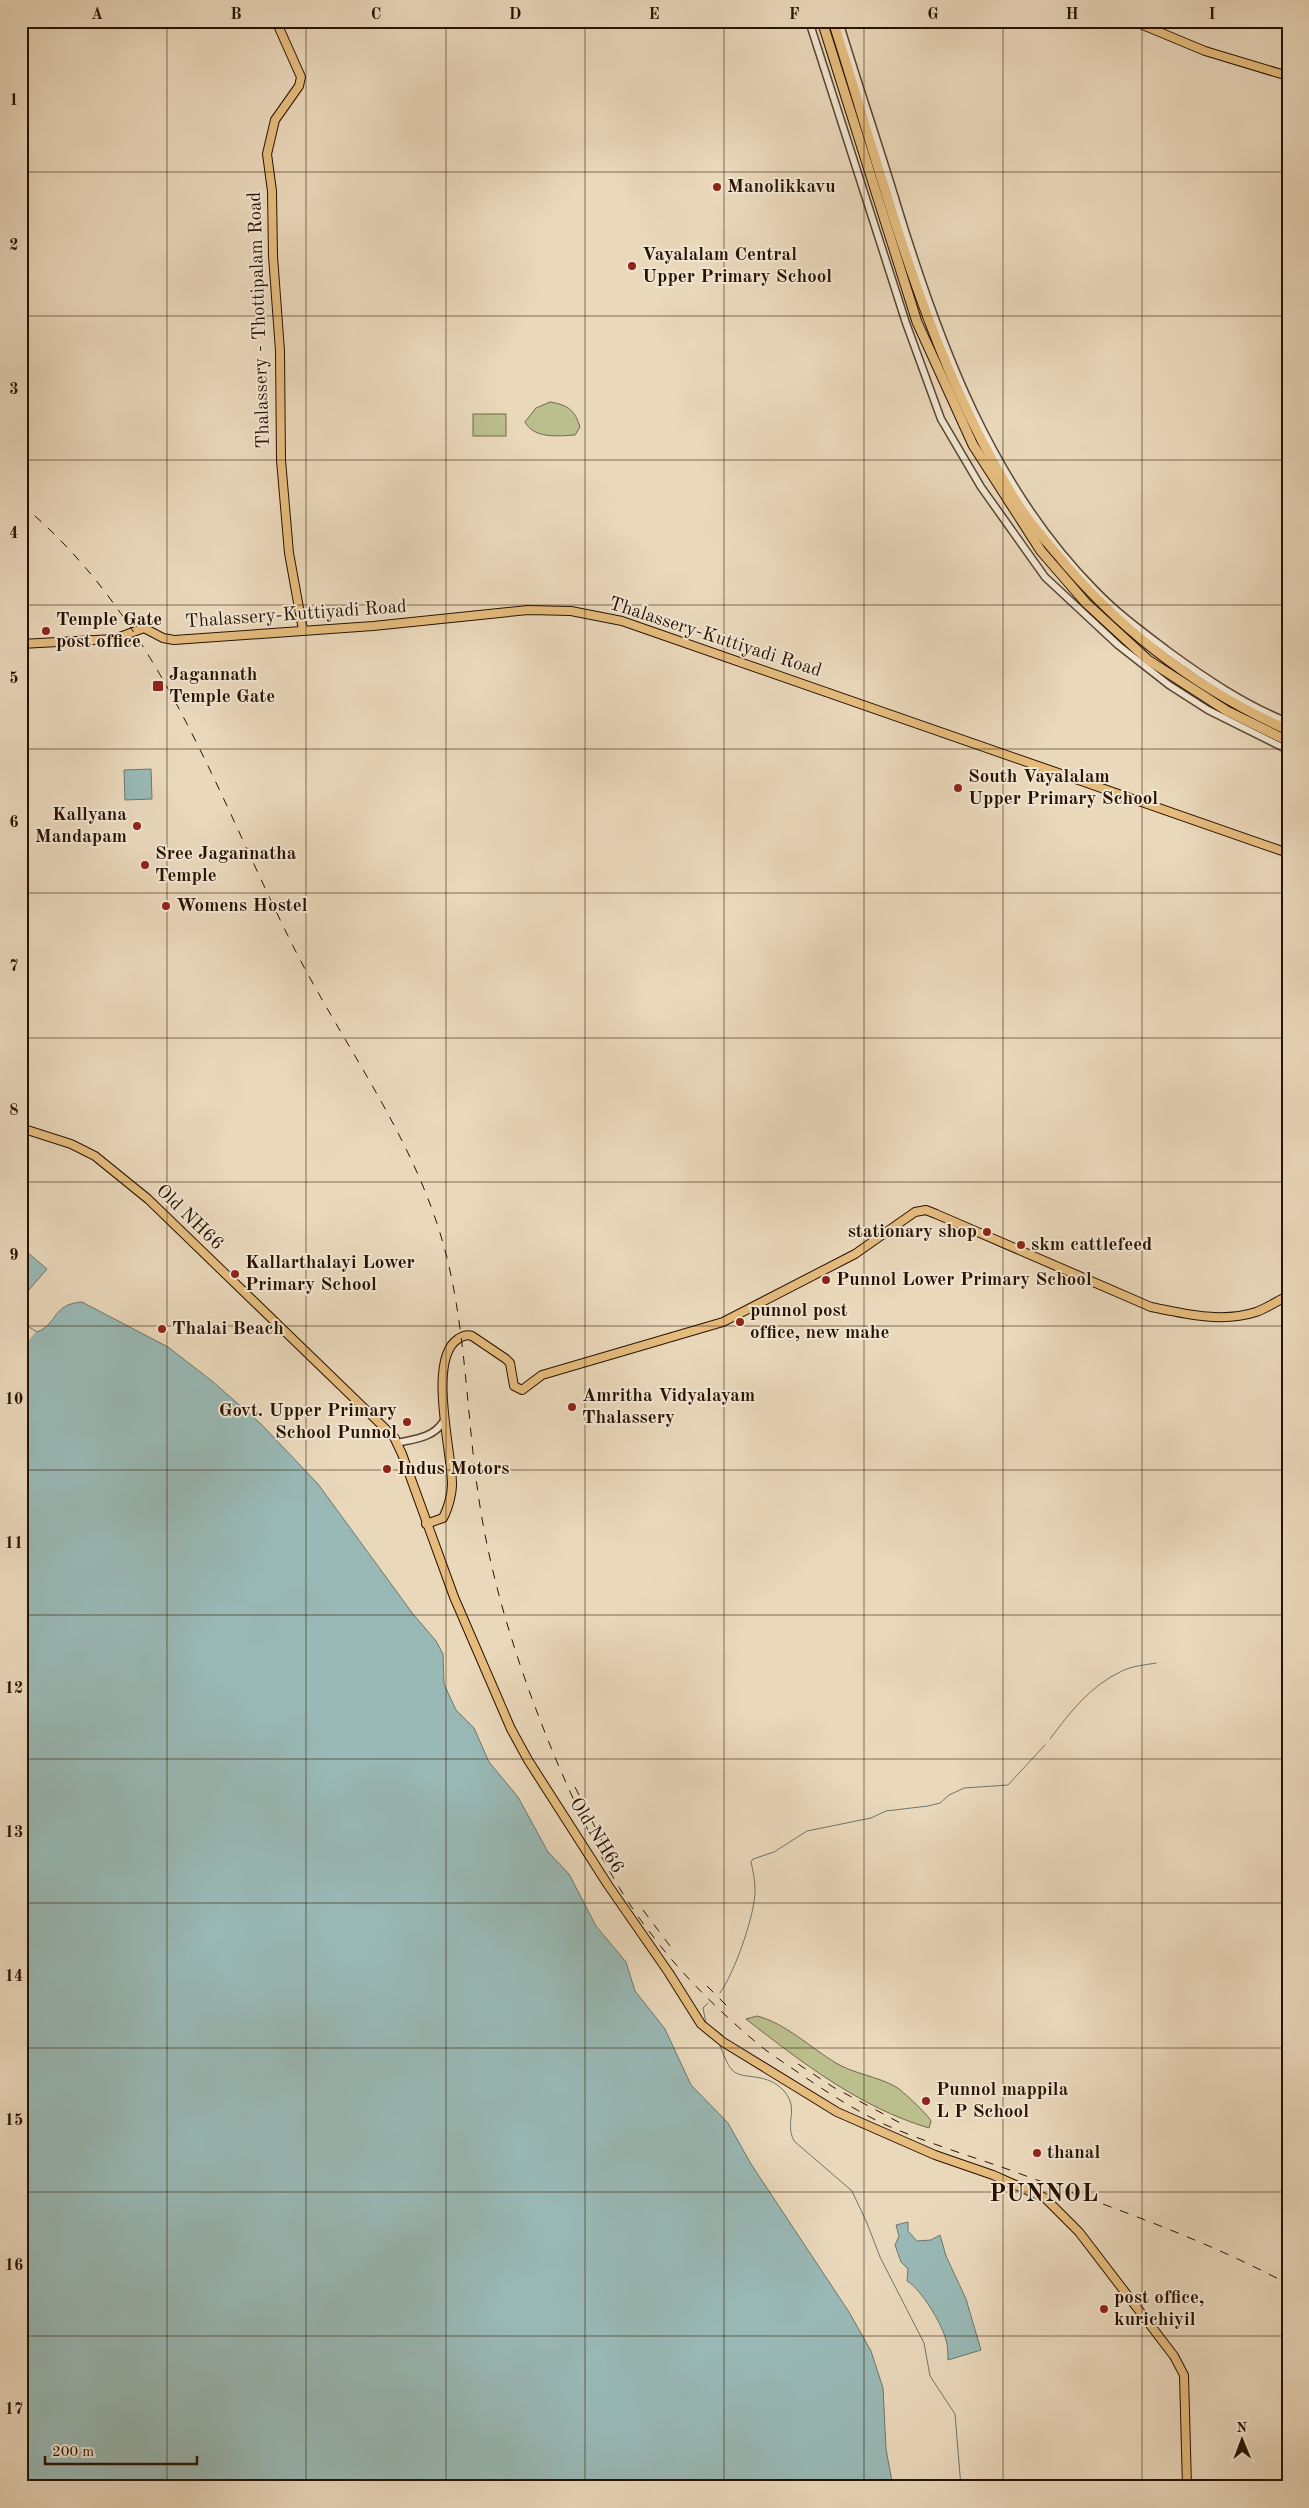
<svg xmlns="http://www.w3.org/2000/svg" width="1309" height="2508" font-family="'Old Standard TT',serif">
  <style>
    .green { fill: #bbbe8d; stroke: #726846 }
    .water { fill: #99b9b6; stroke: #6c766d }
    .pier { fill: #ead8bb }
    .lines { fill: none; stroke-linecap: round; stroke-linejoin: round }
    .stream { stroke: #6c766d; stroke-width: 1 }
    .minor-casing { stroke: #58442f; stroke-width: 9 }
    .major-casing { stroke: #281200; stroke-width: 10 }
    .highway-casing { stroke: #281200; stroke-width: 11 }
    .minor { stroke: #f1e6d3; stroke-width: 6 }
    .major { stroke: #e5bc7e; stroke-width: 8 }
    .highway { stroke: #e5bc7e; stroke-width: 9 }
    .rail { stroke: #281200; stroke-width: 1; stroke-dasharray: 9 9; stroke-linecap: butt }
    .grid { fill: none; stroke: #281200; stroke-width: 1; stroke-opacity: 0.55 }
    .poi-dot { fill: #8f2418; stroke: #f1e6d3; stroke-width: 2 }
    .labels { text-anchor: middle; dominant-baseline: central; stroke-width: 4; stroke-linejoin: round; paint-order: stroke }
    .poi-label { font-size: 19px; font-weight: bold; fill: #281200; stroke: #f1e6d3; text-anchor: start }
    .street-label { font-size: 19px; fill: #281200; stroke: #f1e6d3 }
    .district-label { font-size: 24px; font-weight: bold; letter-spacing: 1px; fill: #281200; stroke: #f1e6d3 }
    .neatline { fill: none; stroke: #281200; stroke-width: 2 }
    .grid-label { font-size: 16px; text-anchor: middle; font-weight: bold; fill: #281200 }
  </style>
  <rect width="100%" height="100%" fill="#ead8bb"/>
  <filter id="stains"><feTurbulence type="fractalNoise" baseFrequency=".004" numOctaves="4"/><feColorMatrix values="0 0 0 0 .2 0 0 0 0 .09 0 0 0 0 .02 0 0 0 .5 -.17"/></filter>
  <radialGradient id="worn" r=".72"><stop offset=".6" stop-color="#630" stop-opacity="0"/><stop offset="1" stop-color="#630" stop-opacity=".3"/></radialGradient>
  <!-- green -->
  <g class="green">
    <path d="M 550,402 C 568,405 575,410 580,427 L 575,435 C 558,436 534,439 525,422 L 536,408 Z"/>
    <rect x="473" y="414" width="33" height="22"/>
    <path d="M 757,2016 C 785,2023 811,2048 836,2063 C 854,2074 877,2076 896,2087 C 902,2090 929,2116 931,2121 L 929,2128 C 861,2108 801,2062 746,2019 Z"/>
  </g>
  <!-- water -->
  <g class="water">
    <polygon points="151,769 152,799 125,800 124,770"/>
    <polygon points="21,1247 47,1269 21,1299"/>
    <path d="M 82,1302 L 168,1347 L 212,1381 L 261,1424 L 318,1484 L 413,1614 L 436,1641 L 443,1654 L 444,1684 L 456,1710 L 474,1728 L 489,1762 L 518,1797 L 548,1852 L 569,1874 L 596,1926 L 626,1962 L 635,1991 L 665,2029 L 691,2085 L 728,2123 L 751,2164 L 849,2312 L 871,2351 L 883,2388 L 886,2449 L 893,2487 L 21,2487 L 21,1322 L 37,1332 C 58,1324 52,1304 82,1302 Z"/>
    <path d="M 908,2222 L 908,2231 L 917,2241 L 931,2240 L 940,2235 L 946,2256 L 966,2299 L 981,2350 L 948,2360 C 948,2354 948,2346 946,2340 C 942,2324 921,2289 907,2281 L 908,2269 L 901,2262 L 895,2245 L 899,2236 L 896,2225 Z"/>
  </g>
  <!-- pier -->
  <polygon class="pier" points="28,1327 36,1332 21,1349 21,1333"/>
  <g class="lines">
    <!-- stream -->
    <g class="stream">
      <path d="M 1050,1739 C 1071,1711 1090,1686 1122,1671 C 1132,1666 1145,1665 1156,1663"/>
      <path d="M 720,1993 C 734,1974 756,1913 755,1889 C 755,1880 753,1871 751,1862 L 753,1859 L 774,1852 L 807,1831 L 871,1818 L 886,1811 L 928,1806 L 940,1803 L 949,1795 L 964,1788 L 1008,1785 L 1045,1745"/>
      <polyline points="708,2003 703,2008 706,2023 722,2035"/>
      <path d="M 720,2046 C 723,2053 727,2064 732,2070 C 743,2081 766,2071 784,2091 C 800,2110 784,2121 794,2141 L 852,2191 L 867,2223 L 880,2257 L 924,2343 L 930,2376 L 955,2414 L 961,2487"/>
    </g>
    <!-- minor casing -->
    <g class="minor-casing">
      <g id="minor">
        <polyline points="809,21 906,323 941,419 981,487 1045,577 1118,645 1169,685 1208,710 1288,750"/>
        <path d="M 839,21 C 858,84 879,145 898,208 C 940,345 992,486 1095,590 C 1117,613 1143,632 1168,651 C 1205,678 1245,705 1288,722"/>
        <path d="M 397,1443 C 414,1439 433,1438 443,1422"/>
      </g>
    </g>
    <!-- major casing -->
    <g class="major-casing">
      <g id="major">
        <polyline points="276,21 301,77 299,86 275,120 267,154 272,191 273,256 280,351 281,460 289,553 303,630"/>
        <polyline points="1133,21 1205,51 1288,76"/>
        <polyline points="21,644 114,639 144,628 163,638 174,640 373,626 528,610 571,611 622,621 1288,853"/>
        <polyline points="21,1128 71,1144 95,1156 148,1199 394,1437 402,1454 454,1597 511,1729 528,1760 608,1885 669,1973 701,2024 723,2042 837,2112 935,2155 993,2175 1045,2198 1079,2232 1174,2356 1184,2375 1187,2487"/>
        <path d="M 426,1524 L 443,1518 C 448,1509 452,1494 452,1484 C 452,1452 427,1359 458,1339 C 462,1336 467,1334 472,1336 L 506,1359 L 510,1363 L 514,1386 L 522,1390 L 542,1375 L 723,1322 L 855,1254 L 915,1212 L 926,1210 L 936,1214 L 1151,1307 C 1185,1314 1222,1323 1256,1312 C 1267,1308 1277,1301 1288,1296"/>
      </g>
    </g>
    <!-- highway casing -->
    <g class="highway-casing">
      <g id="highway">
        <polyline points="822,21 917,322 973,445 1041,551 1086,603 1148,660 1227,711 1288,741"/>
        <path d="M 833,21 C 885,183 925,355 1016,501 C 1027,519 1042,537 1056,553 C 1120,631 1196,689 1288,730"/>
      </g>
    </g>
    <!-- minor -->
    <use href="#minor" class="minor"/>
    <!-- major -->
    <use href="#major" class="major"/>
    <!-- highway -->
    <use href="#highway" class="highway"/>
    <!-- rail -->
    <g class="rail">
      <path d="M 21,504 C 159,618 216,793 294,948 C 347,1052 420,1145 448,1262 C 466,1338 467,1416 478,1493 C 491,1585 521,1676 557,1762 C 583,1822 611,1883 652,1935 C 682,1975 720,2012 758,2044 C 770,2054 783,2062 796,2071 C 825,2091 854,2110 886,2125 C 925,2142 967,2155 1007,2169 C 1102,2204 1198,2236 1288,2284"/>
      <polyline points="575,1787 609,1855"/>
      <polyline points="643,1910 670,1946"/>
      <polyline points="707,1986 732,2011"/>
      <polyline points="798,2064 833,2087 904,2125"/>
    </g>
  </g>
  <!-- grid -->
  <path class="grid" d="M 167,21 L 167,2487M 306,21 L 306,2487M 446,21 L 446,2487M 585,21 L 585,2487M 724,21 L 724,2487M 864,21 L 864,2487M 1003,21 L 1003,2487M 1142,21 L 1142,2487M 21,172 L 1288,172M 21,316 L 1288,316M 21,460 L 1288,460M 21,605 L 1288,605M 21,749 L 1288,749M 21,893 L 1288,893M 21,1038 L 1288,1038M 21,1182 L 1288,1182M 21,1326 L 1288,1326M 21,1470 L 1288,1470M 21,1615 L 1288,1615M 21,1759 L 1288,1759M 21,1903 L 1288,1903M 21,2048 L 1288,2048M 21,2192 L 1288,2192M 21,2336 L 1288,2336"/>
  <!-- markers -->
  <g class="poi-dot">
    <circle cx="717" cy="187" r="5"/>
    <circle cx="632" cy="266" r="5"/>
    <circle cx="46" cy="631" r="5"/>
    <rect x="152" y="680" width="12" height="12" rx="2.5"/>
    <circle cx="958" cy="788" r="5"/>
    <circle cx="137" cy="826" r="5"/>
    <circle cx="145" cy="865" r="5"/>
    <circle cx="166" cy="906" r="5"/>
    <circle cx="987" cy="1232" r="5"/>
    <circle cx="1021" cy="1245" r="5"/>
    <circle cx="235" cy="1274" r="5"/>
    <circle cx="826" cy="1280" r="5"/>
    <circle cx="740" cy="1322" r="5"/>
    <circle cx="162" cy="1329" r="5"/>
    <circle cx="572" cy="1407" r="5"/>
    <circle cx="407" cy="1422" r="5"/>
    <circle cx="387" cy="1469" r="5"/>
    <circle cx="926" cy="2101" r="5"/>
    <circle cx="1037" cy="2153" r="5"/>
    <circle cx="1104" cy="2309" r="5"/>
  </g>
  <g class="labels">
    <!-- poi labels -->
    <g class="poi-label">
      <text x="727" y="187">Manolikkavu</text>
      <text x="642" y="255">Vayalalam Central<tspan x="642" dy="22">Upper Primary School</tspan></text>
      <text x="56" y="620">Temple Gate<tspan x="56" dy="22">post office</tspan></text>
      <text x="169" y="675">Jagannath<tspan x="169" dy="22">Temple Gate</tspan></text>
      <text x="968" y="777">South Vayalalam<tspan x="968" dy="22">Upper Primary School</tspan></text>
      <text x="127" y="815" text-anchor="end">Kallyana<tspan x="127" dy="22">Mandapam</tspan></text>
      <text x="155" y="854">Sree Jagannatha<tspan x="155" dy="22">Temple</tspan></text>
      <text x="176" y="906">Womens Hostel</text>
      <text x="977" y="1232" text-anchor="end">stationary shop</text>
      <text x="1031" y="1245">skm cattlefeed</text>
      <text x="245" y="1263">Kallarthalayi Lower<tspan x="245" dy="22">Primary School</tspan></text>
      <text x="836" y="1280">Punnol Lower Primary School</text>
      <text x="750" y="1311">punnol post<tspan x="750" dy="22">office, new mahe</tspan></text>
      <text x="172" y="1329">Thalai Beach</text>
      <text x="582" y="1396">Amritha Vidyalayam<tspan x="582" dy="22">Thalassery</tspan></text>
      <text x="397" y="1411" text-anchor="end">Govt. Upper Primary<tspan x="397" dy="22">School Punnol</tspan></text>
      <text x="397" y="1469">Indus Motors</text>
      <text x="936" y="2090">Punnol mappila<tspan x="936" dy="22">L P School</tspan></text>
      <text x="1047" y="2153">thanal</text>
      <text x="1114" y="2298">post office,<tspan x="1114" dy="22">kurichiyil</tspan></text>
    </g>
    <!-- street labels -->
    <g class="street-label">
      <text transform="translate(260 320) rotate(-92)">Thalassery - Thottipalam Road</text>
      <text transform="translate(296 615) rotate(-4)">Thalassery-Kuttiyadi Road</text>
      <text transform="translate(715 638) rotate(18)">Thalassery-Kuttiyadi Road</text>
      <text transform="translate(189 1218) rotate(44)">Old NH66</text>
      <text transform="translate(596 1836) rotate(58)">Old NH66</text>
    </g>
    <!-- district labels -->
    <g class="district-label">
      <text x="1044" y="2195">PUNNOL</text>
    </g>
  </g>
  <!-- margin -->
  <rect width="1309" height="2508" fill="none" stroke="#ead8bb" stroke-width="55"/>
  <!-- north arrow -->
  <g transform="translate(1242 2440) rotate(359)" stroke="#f1e6d3" stroke-width="4" paint-order="stroke">
  <path d="M0-4L9 19L0 12L-9 19Z" fill="#281200"/>
  <text y="-8" font-size="14" font-weight="bold" text-anchor="middle" fill="#281200">N</text>
  </g>
  <!-- scale -->
  <path d="M45 2456v8h152v-8" fill="none" stroke="#281200" stroke-width="2.5"/>
  <text x="52" y="2456" font-size="15" fill="#281200" stroke="#f1e6d3" stroke-width="4" paint-order="stroke">200 m</text>
  <rect x="28" y="28" width="1254" height="2452" class="neatline"/>
  <g class="grid-label">
    <text x="97" y="19">A</text>
    <text x="236" y="19">B</text>
    <text x="376" y="19">C</text>
    <text x="515" y="19">D</text>
    <text x="654" y="19">E</text>
    <text x="794" y="19">F</text>
    <text x="933" y="19">G</text>
    <text x="1072" y="19">H</text>
    <text x="1212" y="19">I</text>
    <text x="14" y="105">1</text>
    <text x="14" y="250">2</text>
    <text x="14" y="394">3</text>
    <text x="14" y="538">4</text>
    <text x="14" y="683">5</text>
    <text x="14" y="827">6</text>
    <text x="14" y="971">7</text>
    <text x="14" y="1115">8</text>
    <text x="14" y="1260">9</text>
    <text x="14" y="1404">10</text>
    <text x="14" y="1548">11</text>
    <text x="14" y="1693">12</text>
    <text x="14" y="1837">13</text>
    <text x="14" y="1981">14</text>
    <text x="14" y="2125">15</text>
    <text x="14" y="2270">16</text>
    <text x="14" y="2414">17</text>
  </g>
  <rect width="100%" height="100%" filter="url(#stains)"/>
  <rect width="100%" height="100%" fill="url(#worn)"/>
</svg>
